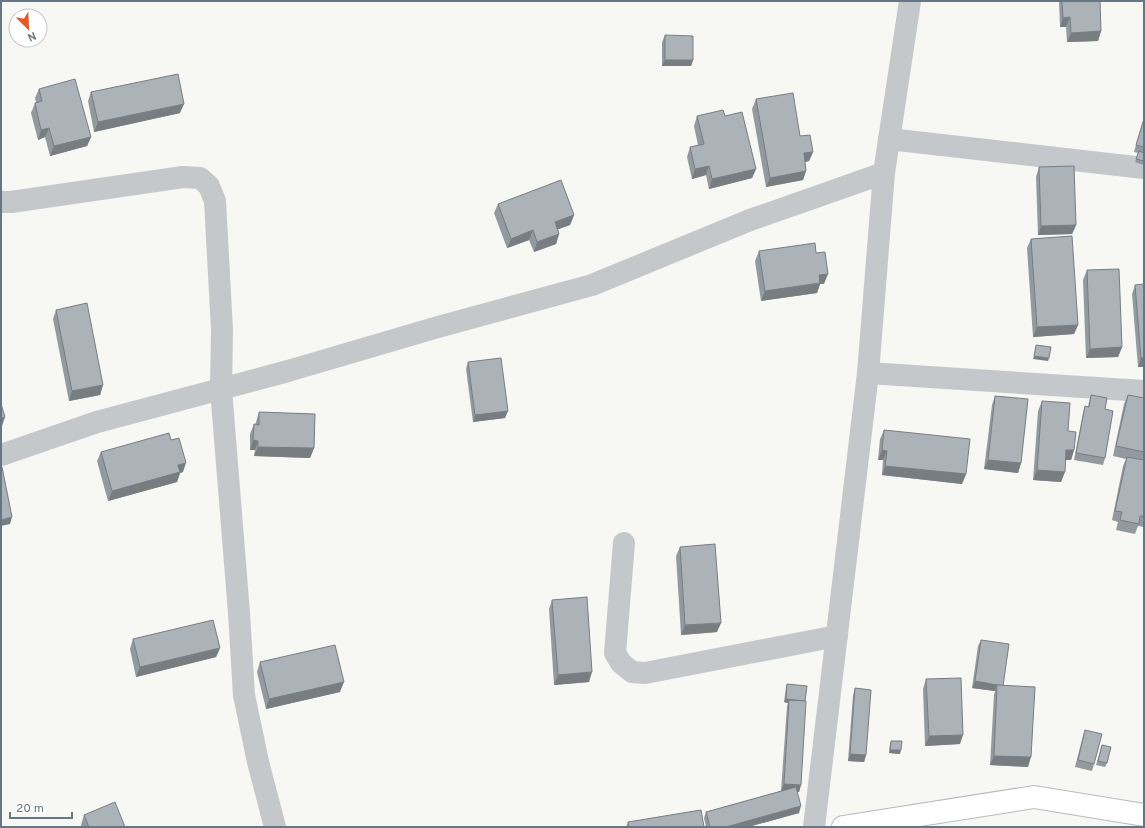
<svg xmlns="http://www.w3.org/2000/svg" width="1145" height="828" font-family="Overpass,sans-serif">
  <style>
    .lines { fill: none; stroke-linecap: round; stroke-linejoin: round }
    .secondary-casing { stroke: #b6bbc0; stroke-width: 24 }
    .street { stroke: #c4c8cb; stroke-width: 22 }
    .secondary { stroke: #fff; stroke-width: 22 }
    .wall { fill: #939a9f }
    .shaded-wall { fill: #787d82 }
    .building { fill: #abb3b9; stroke: #787d82 }
  </style>
  <rect width="100%" height="100%" fill="#f7f7f3"/>
  <g class="lines">
    <!-- secondary casing -->
    <g class="secondary-casing">
      <polyline id="secondary" points="843,827 1034,797 1144,815"/>
    </g>
    <!-- street -->
    <g class="street">
      <polyline points="889,139 1144,168"/>
      <polyline points="1,202 11,202 183,177 200,178 209,186 215,201 222,330 221,389 239,613 244,695 258,762 275,827"/>
      <polyline points="868,373 1144,391"/>
      <polyline points="1,455 97,422 288,371 438,327 592,285 750,220 884,173"/>
      <polyline points="624,543 615,653 621,663 632,672 645,673 837,636"/>
      <polyline points="814,827 868,373 884,173 910,1"/>
    </g>
    <!-- secondary -->
    <use href="#secondary" class="secondary"/>
  </g>
  <!-- wall -->
  <g class="wall">
    <polygon points="1059,1 1100,1 1101,31 1098,41 1067,42 1066,27 1060,27"/>
    <polygon points="665,35 693,60 691,66 662,66 662,42"/>
    <polygon points="39,89 91,137 87,146 50,156 45,137 38,140 31,113 35,103 36,102 35,98"/>
    <polygon points="91,92 180,113 94,132 88,101"/>
    <polygon points="756,99 800,136 813,152 809,161 805,162 806,171 803,180 766,187 752,109"/>
    <polygon points="697,116 725,116 756,169 752,178 709,189 706,175 692,179 687,157 690,147 698,145 694,126"/>
    <polygon points="1144,117 1144,165 1135,162 1138,153 1134,152"/>
    <polygon points="1039,167 1076,225 1072,234 1038,235 1036,177"/>
    <polygon points="498,204 574,215 570,225 558,229 559,234 556,244 534,252 529,240 507,248 494,213"/>
    <polygon points="1031,239 1078,325 1074,334 1033,337 1027,248"/>
    <polygon points="759,251 816,253 824,284 820,284 817,293 761,301 755,261"/>
    <polygon points="1087,270 1122,347 1118,357 1086,358 1083,280"/>
    <polygon points="1144,284 1144,367 1138,367 1132,294 1135,285"/>
    <polygon points="56,310 103,385 100,395 69,401 53,319"/>
    <polygon points="468,362 505,418 473,422 466,369"/>
    <polygon points="1091,395 1105,409 1105,458 1103,465 1074,460 1083,413 1085,406 1088,407 1089,402"/>
    <polygon points="1128,395 1144,398 1144,527 1138,526 1135,534 1116,530 1118,522 1112,520 1123,466 1126,459 1113,456 1124,404"/>
    <polygon points="995,396 1021,463 1018,473 984,469 992,405"/>
    <polygon points="1042,401 1068,431 1074,450 1071,460 1066,460 1061,482 1033,480 1038,411"/>
    <polygon points="259,412 314,448 310,458 254,456 255,450 250,450 250,434 254,424 255,425 256,422"/>
    <polygon points="884,430 966,474 962,484 882,475 883,460 878,460 880,439"/>
    <polygon points="171,440 183,472 180,473 177,482 108,501 97,461 101,452"/>
    <polygon points="680,547 717,632 681,635 676,556"/>
    <polygon points="552,600 589,682 554,685 549,609"/>
    <polygon points="133,639 220,648 216,657 136,677 130,649"/>
    <polygon points="981,640 1003,686 1028,767 990,765 994,695 995,691 972,688 978,646"/>
    <polygon points="260,662 340,692 266,709 257,672"/>
    <polygon points="926,679 960,744 925,746 923,689"/>
    <polygon points="787,684 805,701 801,785 799,792 797,792 799,813 748,827 706,827 704,818 706,812 781,791 787,706 788,703 784,702 786,687"/>
    <polygon points="855,688 866,755 864,762 848,761 853,695"/>
    <polygon points="1085,730 1094,764 1092,771 1075,767 1083,736"/>
    <polygon points="891,741 900,754 889,753 890,744"/>
    <polygon points="1102,745 1107,763 1105,767 1096,765"/>
    <polygon points="84,815 125,827 82,827 81,825"/>
    <polygon points="628,822 704,827 626,827"/>
  </g>
  <!-- shaded-wall -->
  <g class="shaded-wall">
    <polygon points="1070,17 1066,27 1060,27 1063,18"/>
    <polygon points="1101,31 1098,41 1067,42 1071,33"/>
    <polygon points="665,60 693,60 691,66 662,66"/>
    <polygon points="184,104 180,113 94,132 98,122"/>
    <polygon points="49,128 45,137 38,140 41,130"/>
    <polygon points="91,137 87,146 50,156 54,146"/>
    <polygon points="813,152 809,161 800,163 804,153"/>
    <polygon points="709,166 706,175 692,179 695,169"/>
    <polygon points="756,169 752,178 709,189 712,179"/>
    <polygon points="806,171 803,180 766,187 770,178"/>
    <polygon points="574,215 570,225 551,232 555,222"/>
    <polygon points="1076,225 1072,234 1038,235 1041,226"/>
    <polygon points="533,230 529,240 507,248 511,239"/>
    <polygon points="559,234 556,244 534,252 537,242"/>
    <polygon points="828,274 824,284 820,284 817,293 761,301 765,291 819,275"/>
    <polygon points="1078,325 1074,334 1033,337 1037,327"/>
    <polygon points="1122,347 1118,357 1086,358 1090,349"/>
    <polygon points="1034,356 1049,358 1048,361 1033,359"/>
    <polygon points="1141,358 1144,358 1144,367 1138,367"/>
    <polygon points="103,385 100,395 69,401 72,391"/>
    <polygon points="508,411 505,418 473,422 475,415"/>
    <polygon points="5,417 2,426 1,427 1,418"/>
    <polygon points="253,440 258,441 255,450 250,450"/>
    <polygon points="258,447 314,448 310,458 254,456"/>
    <polygon points="882,450 887,451 883,460 878,460"/>
    <polygon points="1066,450 1074,450 1071,460 1063,460"/>
    <polygon points="988,460 1021,463 1018,473 984,469"/>
    <polygon points="186,463 183,472 180,473 177,482 108,501 112,491 178,465"/>
    <polygon points="885,466 966,474 962,484 882,475"/>
    <polygon points="1037,470 1065,472 1061,482 1033,480"/>
    <polygon points="12,517 10,524 1,526 1,520"/>
    <polygon points="721,623 717,632 681,635 685,625"/>
    <polygon points="220,648 216,657 136,677 140,667"/>
    <polygon points="592,672 589,682 554,685 558,675"/>
    <polygon points="975,681 1003,686 997,685 995,691 972,688"/>
    <polygon points="344,682 340,692 266,709 269,699"/>
    <polygon points="786,699 805,701 789,700 788,703 784,702"/>
    <polygon points="963,735 960,744 925,746 929,736"/>
    <polygon points="890,750 901,750 900,754 889,753"/>
    <polygon points="850,754 866,755 864,762 848,761"/>
    <polygon points="994,756 1031,757 1028,767 990,765"/>
    <polygon points="784,784 801,785 799,792 781,791"/>
    <polygon points="801,806 799,813 748,827 726,827"/>
  </g>
  <!-- building -->
  <g class="building">
    <polygon points="1062,1 1100,1 1101,31 1071,33 1070,17 1063,18"/>
    <polygon points="665,35 693,36 693,60 665,60"/>
    <polygon points="178,74 184,104 98,122 91,92"/>
    <polygon points="75,79 91,137 54,146 49,128 41,130 35,103 42,101 39,89"/>
    <polygon points="793,93 800,136 810,135 813,152 804,153 806,171 770,178 756,99"/>
    <polygon points="723,110 725,116 742,112 756,169 712,179 709,166 695,169 690,147 704,144 697,116"/>
    <polygon points="1144,119 1144,147 1136,145"/>
    <polygon points="1139,151 1144,153 1144,161 1136,159"/>
    <polygon points="1074,166 1076,225 1041,226 1039,167"/>
    <polygon points="561,180 574,215 555,222 559,234 537,242 533,230 511,239 498,204"/>
    <polygon points="1072,236 1078,325 1037,327 1031,239"/>
    <polygon points="815,243 816,253 825,252 828,274 819,275 820,283 765,291 759,251"/>
    <polygon points="1119,269 1122,347 1090,349 1087,270"/>
    <polygon points="1144,284 1144,358 1141,358 1135,285"/>
    <polygon points="87,303 103,385 72,391 56,310"/>
    <polygon points="1036,345 1051,347 1049,358 1034,356"/>
    <polygon points="501,358 508,411 475,415 468,362"/>
    <polygon points="1091,395 1107,398 1105,409 1113,411 1105,458 1076,453 1085,406 1089,407"/>
    <polygon points="1128,395 1144,398 1144,452 1116,446"/>
    <polygon points="995,396 1028,399 1021,463 988,460"/>
    <polygon points="1042,401 1070,403 1068,431 1076,432 1074,450 1066,450 1065,472 1037,470"/>
    <polygon points="1,404 5,417 1,418"/>
    <polygon points="259,412 315,414 314,448 258,447 258,441 253,440 254,424 259,425"/>
    <polygon points="884,430 970,439 966,474 885,466 887,451 882,450"/>
    <polygon points="169,433 171,440 179,438 186,463 178,465 180,472 112,491 101,452"/>
    <polygon points="1127,457 1144,460 1144,516 1140,516 1139,524 1120,520 1122,512 1115,511"/>
    <polygon points="1,467 2,467 12,517 1,520"/>
    <polygon points="715,544 721,623 685,625 680,547"/>
    <polygon points="587,597 592,672 558,675 552,600"/>
    <polygon points="213,620 220,648 140,667 133,639"/>
    <polygon points="981,640 1009,644 1003,686 975,681"/>
    <polygon points="335,645 344,682 269,699 260,662"/>
    <polygon points="961,678 963,735 929,736 926,679"/>
    <polygon points="787,684 807,686 805,701 786,699"/>
    <polygon points="997,685 1035,687 1031,757 994,756"/>
    <polygon points="855,688 871,690 866,755 850,754"/>
    <polygon points="789,700 806,701 801,785 784,784"/>
    <polygon points="1085,730 1102,734 1094,764 1078,760"/>
    <polygon points="891,741 902,741 901,750 890,750"/>
    <polygon points="1102,745 1111,747 1107,763 1098,761"/>
    <polygon points="796,787 801,806 726,827 710,827 706,812"/>
    <polygon points="115,802 125,827 89,827 84,815"/>
    <polygon points="701,810 704,827 629,827 628,822"/>
  </g>
  <!-- border -->
  <rect width="1145" height="828" fill="none" stroke="#657685" stroke-width="4"/>
  <!-- north arrow -->
  <g transform="translate(28 28) rotate(156)"><circle r="19" fill="#ffffff" stroke="#c1c8ce"/>
  <path d="M0-3L7 15L0 10L-7 15Z" fill="#e75823"/>
  <text y="-6" font-size="11" font-weight="bold" text-anchor="middle" fill="#657685">N</text>
  </g>
  <!-- scale -->
  <path d="M10 812v6h62v-6" fill="none" stroke="#657685" stroke-width="2"/>
  <text x="16" y="812" font-size="12" fill="#657685" stroke="#ffffff" stroke-width="3" paint-order="stroke">20 m</text>
</svg>
